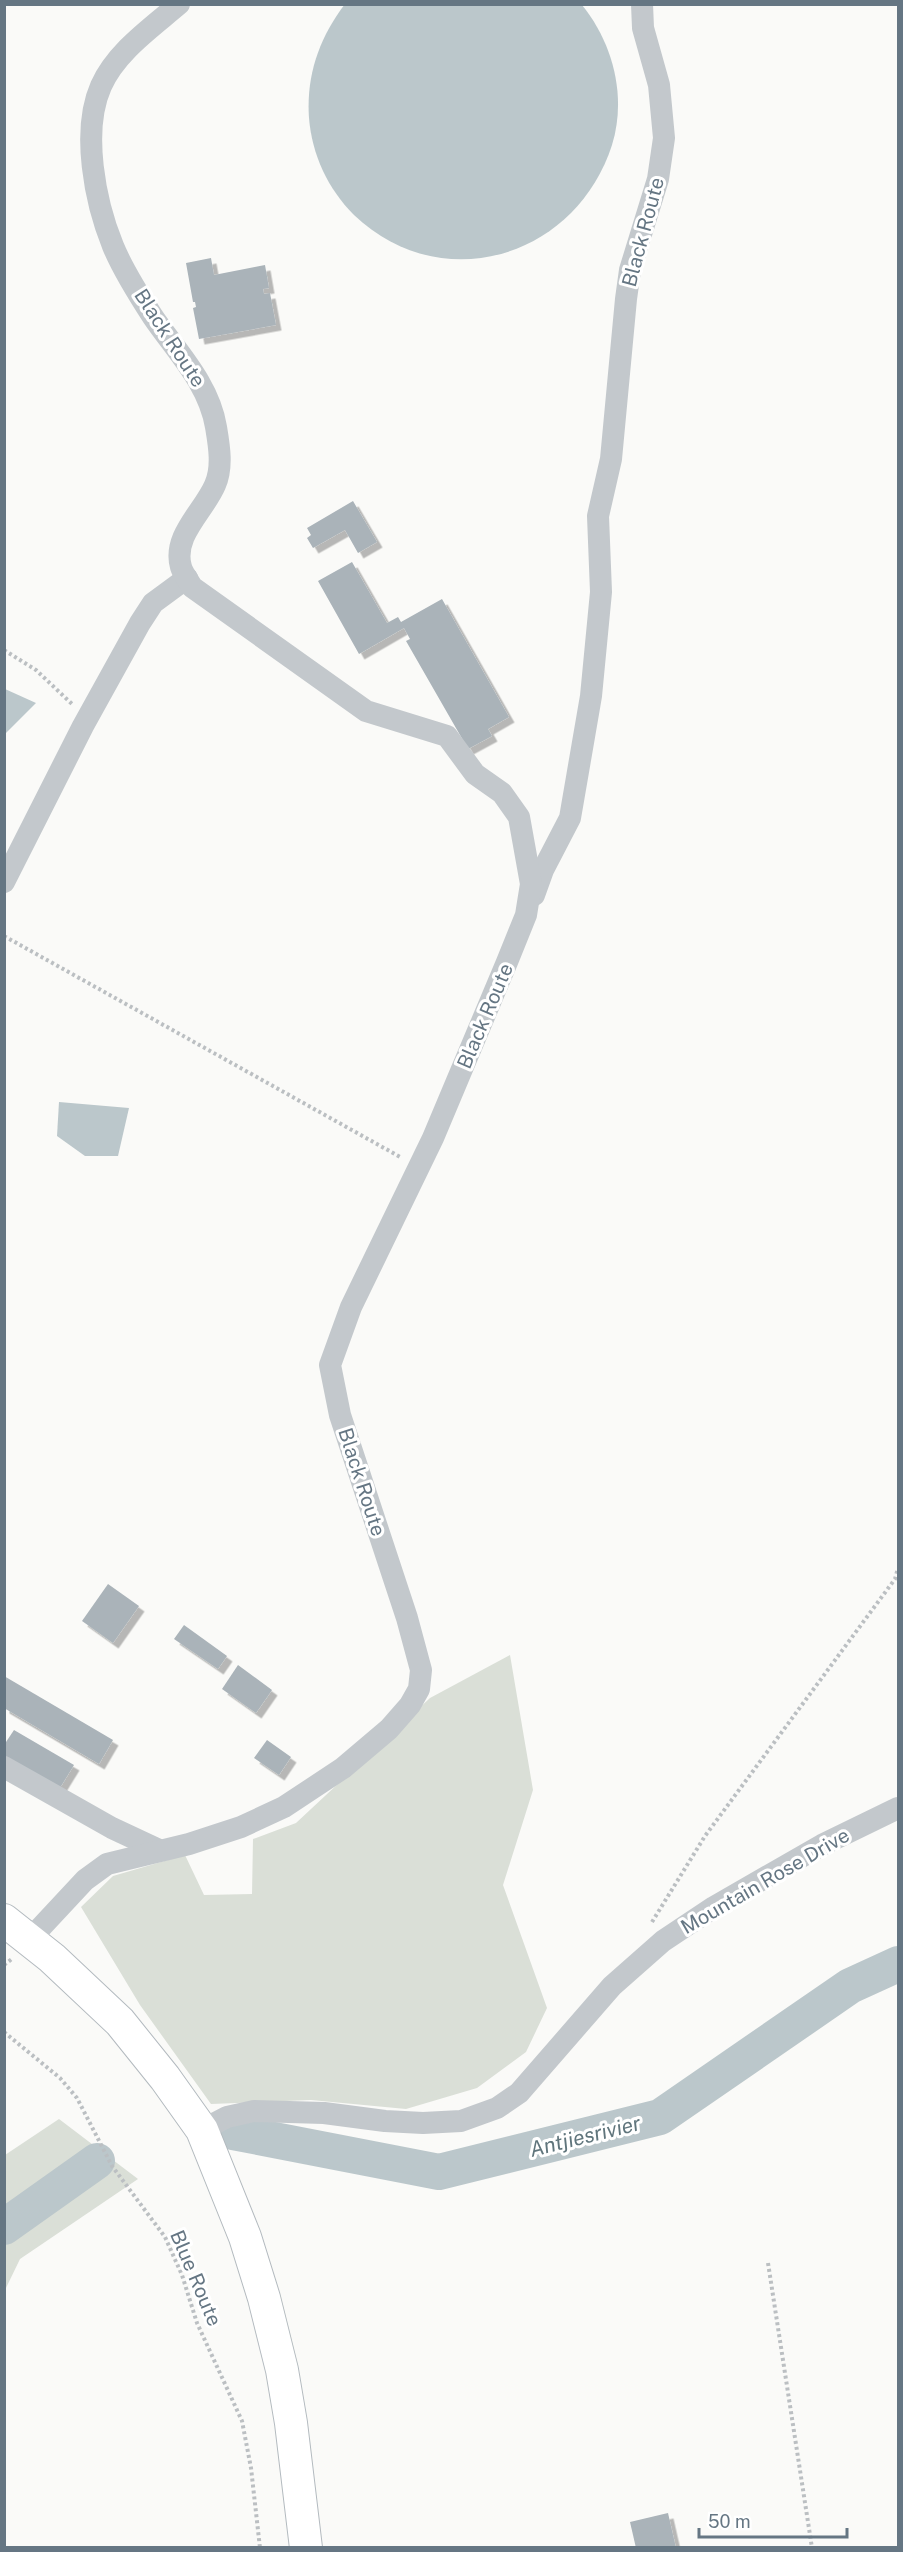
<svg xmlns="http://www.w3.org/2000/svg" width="903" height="2552" font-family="'Public Sans',sans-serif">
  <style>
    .green { fill: #dadfd7 }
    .water { fill: #bbc7cb }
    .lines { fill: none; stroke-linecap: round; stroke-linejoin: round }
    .river { stroke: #bbc7cb; stroke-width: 36 }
    .building { fill: #aab3b9; filter: url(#shadow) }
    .secondary-casing { stroke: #b3babf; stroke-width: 34 }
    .path { stroke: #bbbfc2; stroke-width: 4; stroke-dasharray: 3 3; stroke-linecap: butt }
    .minor { stroke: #c3c8cc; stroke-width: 22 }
    .secondary { stroke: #fff; stroke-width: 32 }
    .labels { text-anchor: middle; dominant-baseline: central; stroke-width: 6; stroke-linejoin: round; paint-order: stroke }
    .street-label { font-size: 20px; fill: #657683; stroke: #fff }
    .water-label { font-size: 21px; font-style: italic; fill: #60757c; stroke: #fff }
  </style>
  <defs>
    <filter id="shadow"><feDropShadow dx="5.5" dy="5.5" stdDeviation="0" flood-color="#0004"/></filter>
  </defs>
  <rect width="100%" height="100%" fill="#fafaf8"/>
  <!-- green -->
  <g class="green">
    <polygon points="510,1655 533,1790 503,1885 547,2008 526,2052 477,2088 406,2109 311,2100 211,2104 140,2005 81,1907 113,1876 185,1855 204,1895 252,1894 253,1839 296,1823 430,1698"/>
    <polygon points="59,2119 138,2179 20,2259 5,2290 5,2155"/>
  </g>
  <!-- water -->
  <g class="water">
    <path d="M 345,4 L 582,5 C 613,43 627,97 612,145 C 576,257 442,299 354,215 C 328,189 312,155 309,118 C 306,76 319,38 345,4 Z"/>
    <polygon points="5,689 36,703 5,734"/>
    <polygon points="59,1102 129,1108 118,1156 85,1156 57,1136"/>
  </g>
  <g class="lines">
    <!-- river -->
    <g class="river">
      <polyline points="233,2132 439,2172 660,2117 850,1986 898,1964"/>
      <polyline points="4,2227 97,2161"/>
    </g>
  </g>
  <!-- building -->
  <g class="building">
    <polygon points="211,258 214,275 265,265 269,288 263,289 264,294 270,293 276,325 199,339 193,308 196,307 195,302 193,302 186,263"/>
    <polygon points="353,501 377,542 358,553 345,530 313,548 307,538 311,535 307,528"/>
    <polygon points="352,562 387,623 398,617 401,622 442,599 509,717 488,729 492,736 468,749 406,641 410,639 404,628 359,654 318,581"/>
    <polygon points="108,1584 139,1606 113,1643 82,1621"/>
    <polygon points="184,1625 227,1656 218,1669 174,1639"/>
    <polygon points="238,1665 272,1690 256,1713 222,1689"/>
    <polygon points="4,1676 113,1740 99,1764 4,1708"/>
    <polygon points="14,1730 74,1765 58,1791 4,1759 4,1745"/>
    <polygon points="267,1740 291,1757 279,1775 254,1758"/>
    <polygon points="668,2513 676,2548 636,2548 630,2522"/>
  </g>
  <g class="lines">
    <!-- secondary casing -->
    <g class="secondary-casing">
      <polyline id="secondary" points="4,1920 52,1958 120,2022 165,2078 202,2130 245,2237 264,2298 282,2370 291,2423 306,2548"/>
    </g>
    <!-- path -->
    <g class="path">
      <polyline points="4,650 36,670 72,704"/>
      <polyline points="4,936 402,1158"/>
      <polyline points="652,1922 705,1836 895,1579 898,1568"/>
      <polyline points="4,1965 13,1958"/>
      <polyline points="4,2032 60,2078 77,2098 112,2166 165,2237 182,2275 197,2323 242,2421 251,2468 260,2548"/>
      <polyline points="768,2263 812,2548"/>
    </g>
    <!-- minor -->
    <g class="minor">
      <polyline points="4,882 83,726 140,623 153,603 187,578"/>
      <polyline points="534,895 543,870 570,818 591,696 601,592 598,516 611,459 626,299 630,270 658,179 664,138 659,85 643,28 642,4"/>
      <polyline points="4,1767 112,1828 159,1850"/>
      <path d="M 30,1939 L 85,1880 L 107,1864 L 189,1844 L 241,1827 L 284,1807 L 343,1768 L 389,1729 L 410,1705 L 419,1689 L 421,1670 L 407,1618 L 340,1415 L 330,1365 L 351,1307 L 433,1138 L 507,962 L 526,915 L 531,884 L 519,817 L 502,793 L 475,774 L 447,736 L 366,711 L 192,587 C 189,581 183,574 181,567 C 172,536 204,511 215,485 C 223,467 219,445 216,427 C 209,384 177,352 153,317 C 140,297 122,268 113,246 C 95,202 81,131 101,86 C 116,52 151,28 179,4"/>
      <polyline points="202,2130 227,2117 254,2111 324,2113 385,2121 423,2123 461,2121 497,2108 519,2093 612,1986 663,1941 714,1907 822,1845 898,1808"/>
    </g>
    <!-- secondary -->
    <use href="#secondary" class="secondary"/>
  </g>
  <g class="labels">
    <!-- street labels -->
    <g class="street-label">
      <text transform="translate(643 232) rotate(-75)">Black Route</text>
      <text transform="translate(170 338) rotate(57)">Black Route</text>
      <text transform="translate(485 1016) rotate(-67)">Black Route</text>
      <text transform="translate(362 1482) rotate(72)">Black Route</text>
      <text transform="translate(765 1881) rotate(-30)">Mountain Rose Drive</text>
      <text transform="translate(196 2278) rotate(67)">Blue Route</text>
    </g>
    <!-- water labels -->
    <g class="water-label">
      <text transform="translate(585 2136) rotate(-14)">Antjiesrivier</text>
    </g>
  </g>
  <!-- border -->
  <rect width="903" height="2552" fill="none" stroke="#657683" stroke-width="12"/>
  <!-- scale -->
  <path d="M699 2528v9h148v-9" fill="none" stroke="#657683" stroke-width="3"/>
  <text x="708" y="2528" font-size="18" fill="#657683" stroke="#ffffff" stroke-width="4.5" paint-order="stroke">50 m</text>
</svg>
